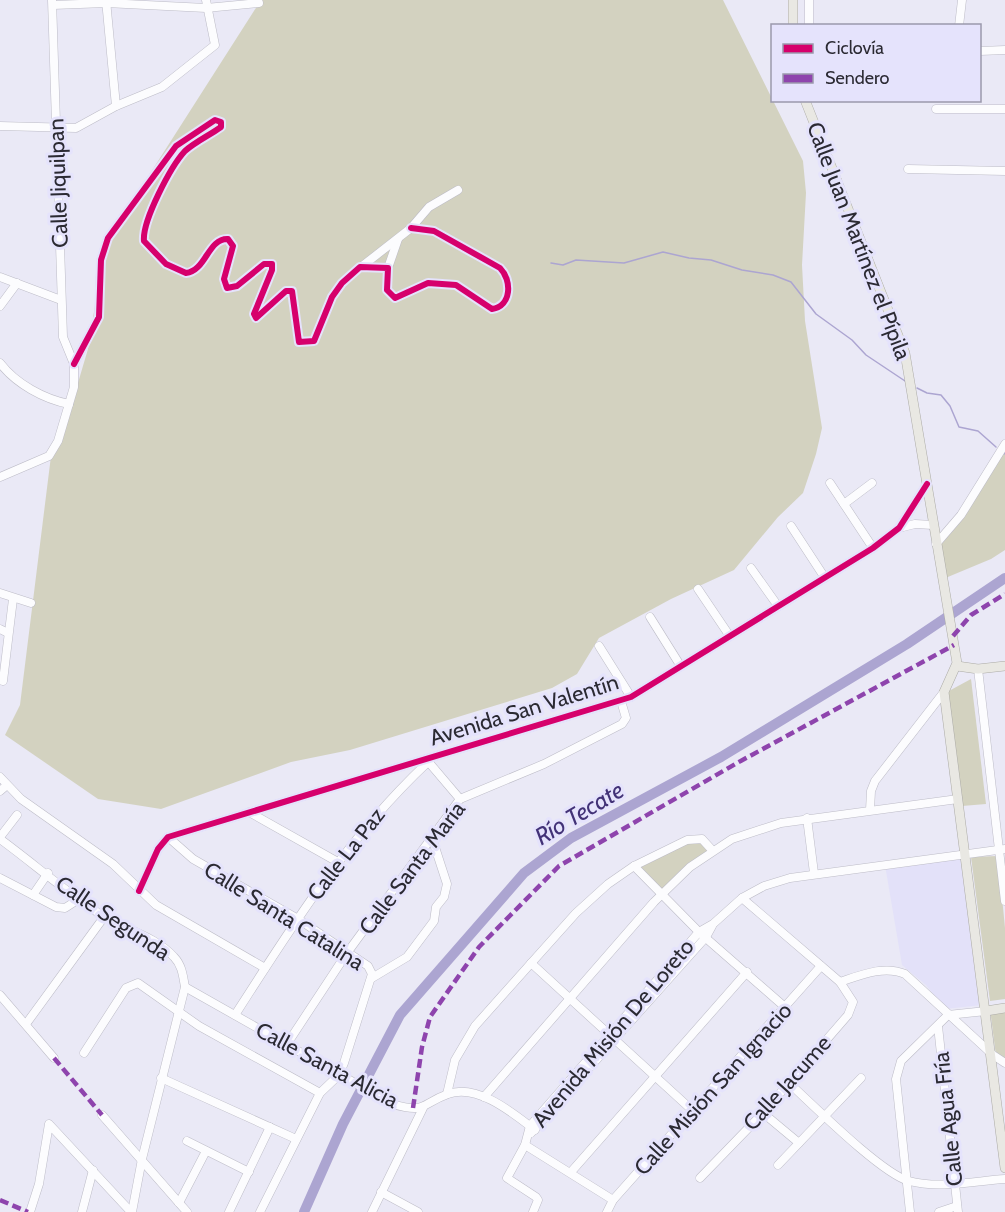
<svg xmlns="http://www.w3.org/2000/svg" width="1005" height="1212" font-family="Cabin,sans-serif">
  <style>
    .built { fill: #e3e1f9 }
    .green { fill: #d3d2c0 }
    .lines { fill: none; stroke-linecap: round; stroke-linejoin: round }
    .stream { stroke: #aca5d1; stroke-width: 1.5 }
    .river { stroke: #aca5d1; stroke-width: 10 }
    .minor-casing { stroke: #bdbcc7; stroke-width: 9 }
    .major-casing { stroke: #acaba6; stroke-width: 10 }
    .minor { stroke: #fcfcfe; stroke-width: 8 }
    .major { stroke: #e9e8e3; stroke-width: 9 }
    .quiet { stroke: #8e44ad; stroke-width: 4.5; stroke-dasharray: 9 4.5; stroke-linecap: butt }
    .cycleway-casing { stroke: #e5e3fc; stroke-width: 10 }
    .cycleway { stroke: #d6006c; stroke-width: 6 }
    .labels { text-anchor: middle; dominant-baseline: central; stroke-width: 6; stroke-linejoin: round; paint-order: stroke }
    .street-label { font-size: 22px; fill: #2b2a33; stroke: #e5e3fc }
    .water-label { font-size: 24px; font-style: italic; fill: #423277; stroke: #e5e3fc }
  </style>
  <rect width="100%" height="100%" fill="#eae9f6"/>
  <!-- built -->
  <polygon class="built" points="963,853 982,1005 945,1009 926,985 902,965 885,865"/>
  <!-- green -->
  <g class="green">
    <polygon points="261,0 723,0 803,161 806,193 802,265 805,321 822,428 816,454 803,493 778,517 734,570 671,599 599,638 577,674 552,688 350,750 291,762 161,809 98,799 5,735 20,705 51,456 59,447 88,349 105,244"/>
    <path d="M 1005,442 L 1005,550 L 991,559 L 943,579 L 936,540 C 965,512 979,473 1005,442 Z"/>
    <polygon points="971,679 986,804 962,806 947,692"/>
    <polygon points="702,835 710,851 661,894 633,868 680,839"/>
    <polygon points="998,856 1005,928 1005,999 990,1001 971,857"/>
    <polygon points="1005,1008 1005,1060 996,1056 990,1009"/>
  </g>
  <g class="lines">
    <!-- stream -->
    <g class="stream">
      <polyline points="551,263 563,265 576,260 624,263 663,252 689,258 711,260 742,270 773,275 791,282 816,314 852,340 866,355 905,381"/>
      <polyline points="917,388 927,393 941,395 950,406 959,427 978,431 996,447"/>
      <polyline points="1004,453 1005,454"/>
    </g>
    <!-- river -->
    <polyline class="river" points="304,1212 343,1124 400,1015 524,873 571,838 721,757 907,644 1005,578"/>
    <!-- minor casing -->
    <g class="minor-casing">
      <g id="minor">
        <polyline points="106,0 116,106"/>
        <polyline points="809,0 809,26"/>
        <polyline points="53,5 106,3 206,8 259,3"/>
        <polyline points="959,26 962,0"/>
        <polyline points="980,51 1005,50"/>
        <polyline points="936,109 1005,109"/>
        <polyline points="0,126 76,128 116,106 162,87 215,45 206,0"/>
        <polyline points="908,169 1005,171"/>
        <polyline points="361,267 411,228 429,207 458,190"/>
        <polyline points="388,268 398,239"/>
        <polyline points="0,277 61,300"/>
        <polyline points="0,306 17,283"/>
        <path d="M 0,363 C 16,384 44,399 69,404"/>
        <path d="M 74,364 L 99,317 L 101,260 L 108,238 L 176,146 L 215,120 L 221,122 L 221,127 C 210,135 195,142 185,151 C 171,166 142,221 144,241 L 166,264 L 186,273 C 206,271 208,238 228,239 L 233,246 L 224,279 L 227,288 L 237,286 L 264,264 L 272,264 L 272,270 L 254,314 L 256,318 L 286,291 L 292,291 L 299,342 L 314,341 L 332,297 L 342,283 L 360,267 L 388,268 L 387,290 L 395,298 L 428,283 L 456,285 L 492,309 C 512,306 512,280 500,268 L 434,231 L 411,228"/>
        <polyline points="0,477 49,456 58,441 74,387 74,364 63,337 52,0"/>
        <polyline points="830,483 873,548"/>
        <polyline points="844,504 872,483"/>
        <polyline points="791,526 825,578"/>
        <polyline points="899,528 915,524 933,525"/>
        <polyline points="936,544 961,515 1005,444"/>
        <polyline points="751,568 778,606"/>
        <polyline points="698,589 729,635"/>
        <polyline points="0,593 31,603"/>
        <polyline points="650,617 680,665"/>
        <polyline points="0,629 8,633"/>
        <polyline points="599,646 631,697"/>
        <polyline points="978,669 1005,901"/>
        <polyline points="3,681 13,599"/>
        <polyline points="426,759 460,799"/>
        <polyline points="0,777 21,799 113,864 156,905 265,968"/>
        <polyline points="0,791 7,785"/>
        <polyline points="870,810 871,791 875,781 944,692"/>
        <polyline points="249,812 336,861"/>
        <polyline points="807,818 814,873"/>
        <polyline points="0,837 17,815"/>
        <polyline points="168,837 193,859 298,919 368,966 372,974 344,1063 339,1075 320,1093 260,1212"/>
        <path d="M 0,839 C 34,864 67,893 103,916 C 126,930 155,936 174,957 C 182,965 183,976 185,987 L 142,1159 L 132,1212"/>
        <polyline points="634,866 699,932 786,1008"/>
        <polyline points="0,878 56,907 65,908 79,899"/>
        <polyline points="139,891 158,849 168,837 631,697 873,548 899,528 927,484"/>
        <polyline points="33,895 48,873"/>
        <path d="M 742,898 L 840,982 C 861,975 884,965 905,974 L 993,1055 L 1005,1063"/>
        <polyline points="531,963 693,1111"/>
        <polyline points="372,978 407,957 434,921 436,907 444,897 447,884 432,838"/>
        <path d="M 185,987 L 392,1104 C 427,1114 420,1104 448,1094 C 477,1083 513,1113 535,1130"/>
        <polyline points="0,995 54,1058"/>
        <path d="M 235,1015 C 293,924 349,836 428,762"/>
        <polyline points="26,1024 104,917"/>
        <polyline points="938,1026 958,1212"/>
        <polyline points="287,1044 347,953 460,799 544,764 622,724 626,718 621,701"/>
        <polyline points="84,1053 126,988 138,983 199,1026 320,1093"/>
        <polyline points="161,1078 296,1139"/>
        <path d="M 789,1083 C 813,1105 882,1174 909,1181 C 939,1189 975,1181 1005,1179"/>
        <polyline points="447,1094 455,1060 475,1026 576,913 608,884 634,866 687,840 702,839 712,850"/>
        <polyline points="484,1097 654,902 690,867 732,839 781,823 958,799"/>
        <polyline points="763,1113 799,1143"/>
        <polyline points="102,1115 187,1212"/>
        <polyline points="531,1133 706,937 712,926"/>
        <polyline points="187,1141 249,1172"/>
        <polyline points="525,1145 613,1200"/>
        <polyline points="778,1165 861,1078"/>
        <polyline points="571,1172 747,972"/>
        <polyline points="700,1178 763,1113 848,1015 853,1002 840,982"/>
        <polyline points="381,1192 418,1212"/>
        <polyline points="179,1203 206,1151"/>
        <polyline points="30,1212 39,1184 49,1124 131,1212"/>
        <polyline points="82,1212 93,1170"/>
        <polyline points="229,1212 270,1127"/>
        <polyline points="372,1212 423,1108"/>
        <polyline points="533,1212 538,1200 536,1197 507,1178 525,1145 530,1126 699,932 713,924 742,898 764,886 790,878 1005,849"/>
        <polyline points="607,1212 613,1200 821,966"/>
        <polyline points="910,1212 896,1079 901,1061 948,1015 986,1011"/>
        <polyline points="939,1212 957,1206"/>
      </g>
    </g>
    <!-- major casing -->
    <g class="major-casing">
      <g id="major">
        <polyline points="793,26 793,0"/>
        <polyline points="805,100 905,353 957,663 944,692 1005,1168"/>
        <polyline points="957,666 978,669 1005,666"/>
        <polyline points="986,1011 1005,1008"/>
      </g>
    </g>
    <!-- minor -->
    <use href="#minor" class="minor"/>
    <!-- major -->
    <use href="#major" class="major"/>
    <!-- quiet -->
    <g class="quiet">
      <polyline points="953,636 971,615 1005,594"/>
      <polyline points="54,1058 102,1115"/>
      <polyline points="413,1108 422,1047 430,1017 479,947 559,866 737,763 954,645"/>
      <polyline points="0,1200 28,1212"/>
    </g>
    <!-- cycleway casing -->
    <g class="cycleway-casing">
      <g id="cycleway">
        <path d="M 74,364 L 99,317 L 101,260 L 108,238 L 176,146 L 215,120 L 221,122 L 221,127 C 210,135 195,142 185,151 C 171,166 142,221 144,241 L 166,264 L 186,273 C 206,271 208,238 228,239 L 233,246 L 224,279 L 227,288 L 237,286 L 264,264 L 272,264 L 272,270 L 254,314 L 256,318 L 286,291 L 292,291 L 299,342 L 314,341 L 332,297 L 342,283 L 360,267 L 388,268 L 387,290 L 395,298 L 428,283 L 456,285 L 492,309 C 512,306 512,280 500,268 L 434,231 L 411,228"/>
        <polyline points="139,891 158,849 168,837 631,697 873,548 899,528 927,484"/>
      </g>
    </g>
    <!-- cycleway -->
    <use href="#cycleway" class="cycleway"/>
  </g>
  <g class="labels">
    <!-- street labels -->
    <g class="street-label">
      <text transform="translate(58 183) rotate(-92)">Calle Jiquilpan</text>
      <text transform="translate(859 241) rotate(69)">Calle Juan Martínez el Pípila</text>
      <text transform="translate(524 710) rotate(-17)">Avenida San Valentín</text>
      <text transform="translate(346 854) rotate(-52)">Calle La Paz</text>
      <text transform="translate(412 868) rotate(-53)">Calle Santa María</text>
      <text transform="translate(284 916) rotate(32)">Calle Santa Catalina</text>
      <text transform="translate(113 918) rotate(34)">Calle Segunda</text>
      <text transform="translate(613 1033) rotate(-50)">Avenida Misión De Loreto</text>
      <text transform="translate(327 1065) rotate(28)">Calle Santa Alicia</text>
      <text transform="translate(787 1083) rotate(-48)">Calle Jacume</text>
      <text transform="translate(713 1089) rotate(-48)">Calle Misión San Ignacio</text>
      <text transform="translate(948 1119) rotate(-96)">Calle Agua Fría</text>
    </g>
    <!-- water labels -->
    <g class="water-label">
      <text transform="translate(579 813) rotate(-31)">Río Tecate</text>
    </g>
  </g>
  <!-- legend -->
  <rect x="771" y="24" width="210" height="78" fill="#e5e3fc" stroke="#9b99ac" stroke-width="1.5"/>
  <rect x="783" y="44" width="30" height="9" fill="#d6006c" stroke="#9b99ac" stroke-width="1.5"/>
  <text x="825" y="54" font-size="18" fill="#2b2a33">Ciclovía</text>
  <rect x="783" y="74" width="30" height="9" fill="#8e44ad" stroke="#9b99ac" stroke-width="1.5"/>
  <text x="825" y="84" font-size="18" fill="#2b2a33">Sendero</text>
</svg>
